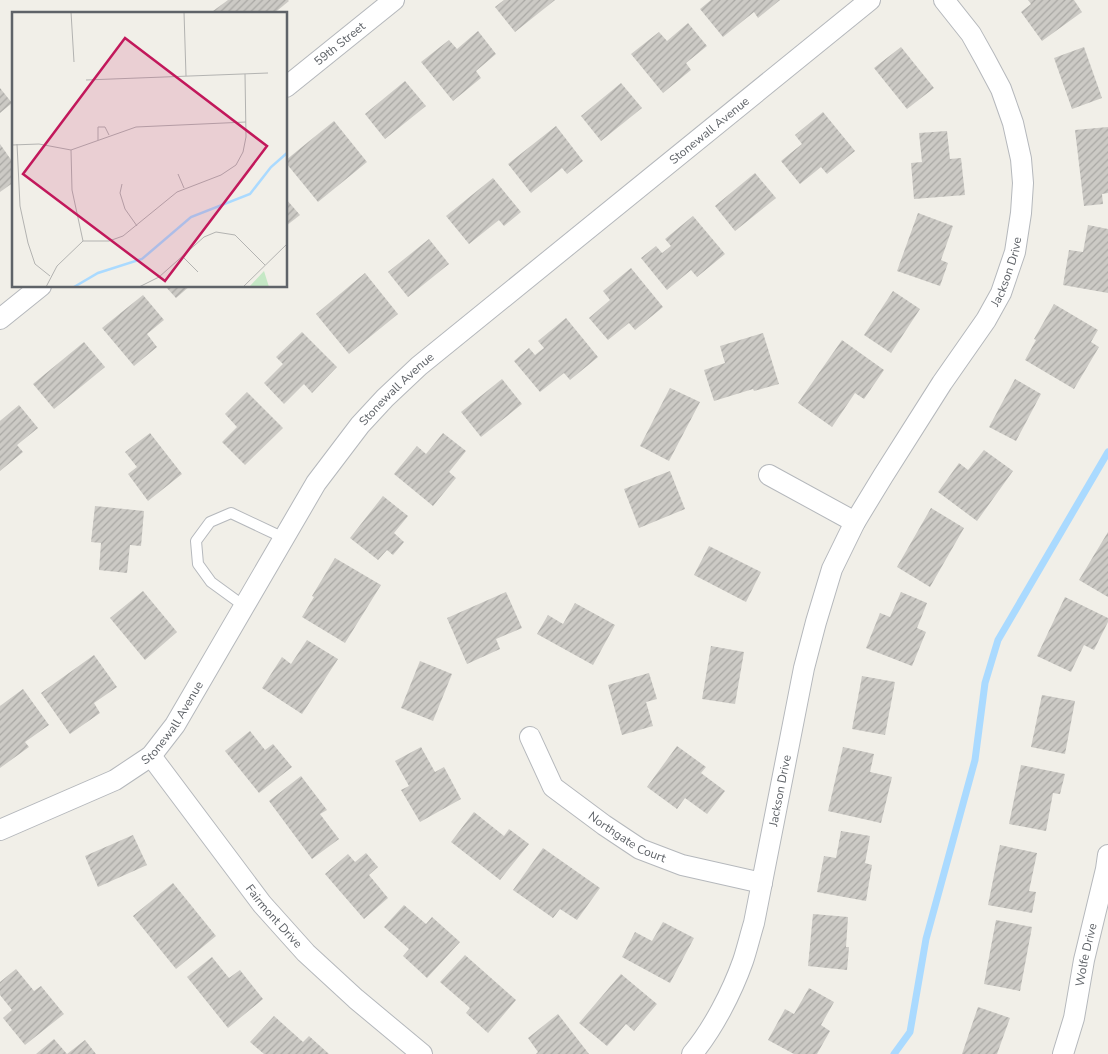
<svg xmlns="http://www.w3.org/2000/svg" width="1108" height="1054" font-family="'Nunito Sans',sans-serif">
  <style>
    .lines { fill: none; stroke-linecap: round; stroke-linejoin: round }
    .stream { stroke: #aadaff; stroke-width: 7 }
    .building { fill: url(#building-hatch) }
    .service-casing { stroke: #b5b8bc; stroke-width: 12 }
    .minor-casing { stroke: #b5b8bc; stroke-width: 22 }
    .service { stroke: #fff; stroke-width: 10 }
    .minor { stroke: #fff; stroke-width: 20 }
    .labels { text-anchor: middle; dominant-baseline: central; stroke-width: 5; stroke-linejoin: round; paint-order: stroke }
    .street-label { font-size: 12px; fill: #5f6368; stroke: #fff }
    .inset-river { fill: none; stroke: #aadaff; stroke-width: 2.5 }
    .inset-road { fill: none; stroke: #b3b3b1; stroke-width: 1 }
    .view { fill: #c2185b; fill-opacity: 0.15; stroke: #c2185b; stroke-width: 2.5 }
    .inset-edge { fill: none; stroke: #5f6368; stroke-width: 2.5 }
  </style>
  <defs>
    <pattern id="building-hatch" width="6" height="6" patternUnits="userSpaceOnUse" patternTransform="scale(1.25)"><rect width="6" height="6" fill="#cccac5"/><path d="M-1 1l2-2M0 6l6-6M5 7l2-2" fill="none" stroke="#a9a8a4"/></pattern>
  </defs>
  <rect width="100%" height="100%" fill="#f1efe8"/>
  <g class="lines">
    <!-- stream -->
    <polyline class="stream" points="894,1054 910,1032 926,939 975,760 985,683 998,640 1108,452"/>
  </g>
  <!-- building -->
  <g class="building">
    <polygon points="228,0 288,0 289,1 273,14 209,14"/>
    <polygon points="504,0 555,0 515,32 495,7"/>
    <polygon points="711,0 780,0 758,18 754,12 723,37 700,9"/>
    <polygon points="1028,0 1074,0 1082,12 1042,41 1021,12 1031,4"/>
    <polygon points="688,23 707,46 686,63 691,70 663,93 631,54 659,32 667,41"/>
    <polygon points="478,31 496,54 476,71 481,78 453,101 421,62 449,40 457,49"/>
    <polygon points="901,47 934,88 907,109 874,68"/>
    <polygon points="1084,47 1102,98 1072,109 1054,58"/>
    <polygon points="405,81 426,106 385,139 365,114"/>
    <polygon points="621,83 642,108 601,141 581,116"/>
    <polygon points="0,88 12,103 0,113"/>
    <polygon points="823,112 855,151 827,174 821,167 800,184 781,161 802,144 795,135"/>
    <polygon points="334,121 367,162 318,202 286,163 286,160"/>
    <polygon points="556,126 583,161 567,174 562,168 531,193 508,164"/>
    <polygon points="1108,127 1108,193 1102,194 1103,204 1084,206 1075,130"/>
    <polygon points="947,131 950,159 961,158 965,195 914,199 911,163 922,162 919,133"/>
    <polygon points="0,144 14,164 14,182 0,192"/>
    <polygon points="755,173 776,198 735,231 715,206"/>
    <polygon points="493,178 521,212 504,226 499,220 469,244 446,216"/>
    <polygon points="286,199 300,215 286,226"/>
    <polygon points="918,213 953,226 941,260 948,263 940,286 897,271"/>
    <polygon points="693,216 725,254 697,277 691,270 667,290 641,258 656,246 662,253 671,246 665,239"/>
    <polygon points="1088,225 1108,229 1108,293 1063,285 1069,250 1083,252"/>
    <polygon points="429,239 449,264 408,297 388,272"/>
    <polygon points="631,268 663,307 635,330 629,323 608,340 589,318 610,300 603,291"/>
    <polygon points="365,273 398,314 349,354 316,314"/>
    <polygon points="165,286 190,286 176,298"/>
    <polygon points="893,291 920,309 891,353 864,335"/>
    <polygon points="143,295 164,320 147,334 157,347 134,366 102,328"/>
    <polygon points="1054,304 1098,330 1091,342 1099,347 1074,389 1025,360 1036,340 1034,339"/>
    <polygon points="566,318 598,357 570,380 564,373 540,392 514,361 529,348 535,355 544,348 538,341"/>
    <polygon points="302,332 337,367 312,393 304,384 284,404 264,383 283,364 276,357"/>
    <polygon points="763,333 779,384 754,391 753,389 714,401 704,370 725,363 720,346"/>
    <polygon points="842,340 884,370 864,399 855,393 832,427 798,403"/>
    <polygon points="84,342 105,367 54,409 33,384"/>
    <polygon points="502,379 522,404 481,437 461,412"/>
    <polygon points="1015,379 1041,394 1016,441 989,427"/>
    <polygon points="670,388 700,402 669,461 640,446"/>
    <polygon points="247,392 283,428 245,465 222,442 237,427 225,414"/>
    <polygon points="19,405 38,428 17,445 23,452 0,471 0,421"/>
    <polygon points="150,433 182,474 148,501 128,474 137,467 125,452"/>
    <polygon points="443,433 466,451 449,472 456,478 433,506 394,474 417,446 426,454"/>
    <polygon points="984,450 1013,471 977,521 938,492 959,463 968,470"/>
    <polygon points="670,471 685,509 639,528 624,489"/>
    <polygon points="383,496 408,516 394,533 404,542 393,555 387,550 378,560 350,538"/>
    <polygon points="95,506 144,511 141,546 130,545 127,573 99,570 101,543 91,542"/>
    <polygon points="931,508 964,528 930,587 897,567"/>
    <polygon points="1108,532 1108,597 1079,580"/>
    <polygon points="709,546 761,572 746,602 694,575"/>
    <polygon points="335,558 381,585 345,643 302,617 314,597 312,596"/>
    <polygon points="143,591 177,632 145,660 110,618"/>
    <polygon points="506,592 522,628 496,639 500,649 467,664 447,618"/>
    <polygon points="901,592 927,603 917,628 926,632 912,666 866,648 880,613 890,617"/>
    <polygon points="1065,597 1108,618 1108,622 1094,650 1084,645 1071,672 1037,656"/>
    <polygon points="575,603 615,625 593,665 537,634 548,615 563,624"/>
    <polygon points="307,640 338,659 302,714 262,688 282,657 291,664"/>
    <polygon points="711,646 744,652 735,704 702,699"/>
    <polygon points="94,655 117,687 94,703 100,713 70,734 41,693"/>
    <polygon points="420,661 452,674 433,721 401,708"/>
    <polygon points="649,673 657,699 646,702 653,726 622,735 608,685"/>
    <polygon points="862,676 895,682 885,735 852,729"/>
    <polygon points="23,689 49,725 25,742 29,747 0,768 0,706"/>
    <polygon points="1042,695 1075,701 1065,754 1031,747"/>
    <polygon points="250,731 265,750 273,744 292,767 259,793 225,751"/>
    <polygon points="677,746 706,767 701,773 725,791 707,814 685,798 677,809 647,787"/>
    <polygon points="421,747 435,772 444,767 461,799 420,822 401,790 409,786 395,761"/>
    <polygon points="843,747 874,754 870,772 892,777 881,823 828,811"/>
    <polygon points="1021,765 1065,774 1060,794 1053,793 1046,831 1009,824"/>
    <polygon points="301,776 327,810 320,814 339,839 312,859 269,801"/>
    <polygon points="474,812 504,836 509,829 529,844 500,880 451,842"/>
    <polygon points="841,831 870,836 865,863 872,865 866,901 817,892 824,856 836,858"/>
    <polygon points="133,835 147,865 98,887 85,856"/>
    <polygon points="1000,845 1037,853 1029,891 1036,892 1032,913 988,905"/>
    <polygon points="543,848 600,888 577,920 560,909 553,918 513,890"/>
    <polygon points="366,853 378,867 369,875 388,898 364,919 325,874 348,854 355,862"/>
    <polygon points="173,883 216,936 176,969 133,916"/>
    <polygon points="404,905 426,924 432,917 460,942 427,978 403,956 409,949 384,927"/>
    <polygon points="813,914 848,917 846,947 849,947 847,970 808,966"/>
    <polygon points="996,920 1032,927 1020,991 984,984"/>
    <polygon points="663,922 694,938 670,983 622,957 635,932 652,941"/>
    <polygon points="465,955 516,1000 488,1033 466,1013 470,1008 440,982"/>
    <polygon points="212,957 229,978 240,970 263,999 228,1028 187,977"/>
    <polygon points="16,969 34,991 41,986 64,1014 25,1045 3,1018 12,1010 0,995 0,982"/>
    <polygon points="621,974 657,1004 634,1031 626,1024 607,1046 579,1023"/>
    <polygon points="809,988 834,1002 821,1025 830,1031 817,1054 794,1054 768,1040 785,1009 794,1014"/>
    <polygon points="978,1007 1010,1018 997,1054 962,1054"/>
    <polygon points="558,1014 589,1054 536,1054 538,1052 528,1038"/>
    <polygon points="274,1016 303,1042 309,1036 329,1054 264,1054 250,1042"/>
    <polygon points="54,1039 67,1054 36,1054"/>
    <polygon points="85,1040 96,1054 67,1054"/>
  </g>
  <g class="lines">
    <!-- service casing -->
    <g class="service-casing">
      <polyline id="service" points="244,606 211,582 198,564 196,541 210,522 231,513 284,538"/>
    </g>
    <!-- minor casing -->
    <g class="minor-casing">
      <g id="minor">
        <path id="s1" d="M 286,87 L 394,0"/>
        <polyline points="0,319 41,286"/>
        <polyline points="769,475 855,522"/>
        <path id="s2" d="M 530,737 L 553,787 L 604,825 L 640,849 L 682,865 L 762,883"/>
        <path id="s3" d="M 151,756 L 262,904 L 306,953 L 356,999 L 422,1054"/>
        <path id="s4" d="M 0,830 L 115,780 L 151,756 L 175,725 L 316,483 L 360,425 L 385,398 L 419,366 L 870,0"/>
        <path id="s5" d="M 692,1054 C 713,1029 732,992 743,961 C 747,949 750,936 754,923 L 804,668 L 816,622 L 832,569 L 855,522 L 883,476 L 942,383 L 986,320 L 1001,293 L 1015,252 L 1021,213 L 1023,183 L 1021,159 L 1013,123 L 1001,89 L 985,59 L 971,34 L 944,0"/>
        <path id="s6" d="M 1063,1054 L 1074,1018 L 1084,960 L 1106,869 L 1108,855"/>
      </g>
    </g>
    <!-- service -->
    <use href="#service" class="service"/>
    <!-- minor -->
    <use href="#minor" class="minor"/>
  </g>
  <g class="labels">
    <!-- street labels -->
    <g class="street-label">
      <text stroke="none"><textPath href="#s1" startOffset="69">59th Street</textPath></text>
      <text stroke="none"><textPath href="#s4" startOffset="1018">Stonewall Avenue</textPath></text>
      <text stroke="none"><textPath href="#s5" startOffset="855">Jackson Drive</textPath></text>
      <text stroke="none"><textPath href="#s4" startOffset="612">Stonewall Avenue</textPath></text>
      <text stroke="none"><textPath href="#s4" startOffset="208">Stonewall Avenue</textPath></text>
      <text stroke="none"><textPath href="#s5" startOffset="281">Jackson Drive</textPath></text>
      <text stroke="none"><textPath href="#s2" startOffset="145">Northgate Court</textPath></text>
      <text stroke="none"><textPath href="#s3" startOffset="202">Fairmont Drive</textPath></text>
      <text stroke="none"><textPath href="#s6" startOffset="102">Wolfe Drive</textPath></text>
    </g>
  </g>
  <!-- overview -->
  <g transform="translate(12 12)">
    <rect width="275" height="275" fill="#f1efe8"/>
    <path d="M 252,259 L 257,275 L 237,275 Z" fill="#c5e8c5"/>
    <path class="inset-river" d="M 62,275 L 86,261 L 130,247 L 179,205 L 238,182 L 259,155 L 275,141"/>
    <path class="inset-road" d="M 59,0 L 62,50M 172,0 L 174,64M 74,68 L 256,61M 86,128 L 86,115 L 93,115 L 97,123M 5,132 L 8,194 L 16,231 L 23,252 L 38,264M 0,133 L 27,132 L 59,138 L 124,115 L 234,110M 59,138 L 60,178 L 71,229M 166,162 L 172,176M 110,172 L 108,181 L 113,197 L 125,214M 171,245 L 186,260M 34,275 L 45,254 L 71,229 L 97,229 L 111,224 L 165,180 L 209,163 L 224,153 L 231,140 L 234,125 L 233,62M 127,275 L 147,265 L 192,225 L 204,220 L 223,223 L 253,253M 231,275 L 275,232"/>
    <path class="view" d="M 113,26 L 255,134 L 153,269 L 11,162 Z"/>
    <rect width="275" height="275" class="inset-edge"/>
  </g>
</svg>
